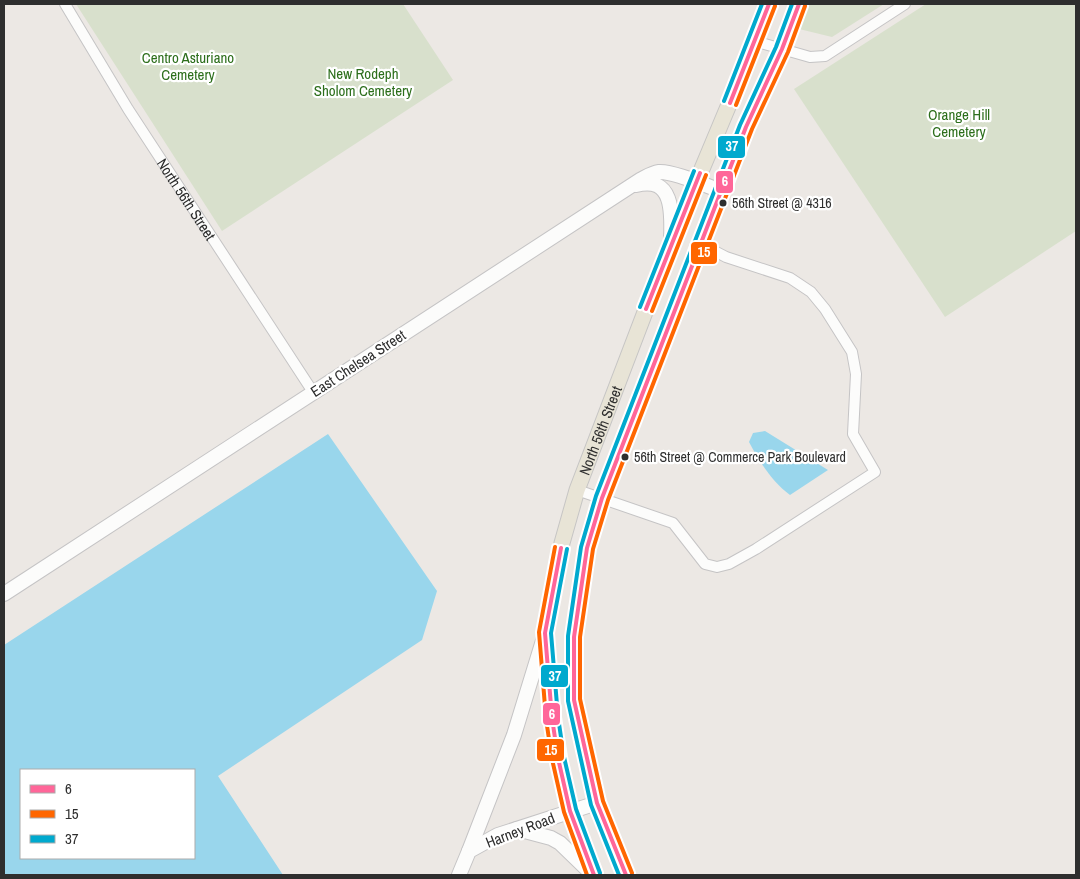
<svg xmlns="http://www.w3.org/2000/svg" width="1080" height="879" font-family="'Archivo Narrow',sans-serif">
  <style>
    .cemetery { fill: #d8e0cc }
    .water { fill: #99d6ec; fill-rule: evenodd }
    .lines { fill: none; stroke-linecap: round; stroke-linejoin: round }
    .street-casing { stroke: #c5c4c5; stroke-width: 12 }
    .secondary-casing { stroke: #c5c4c5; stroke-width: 16 }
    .primary-casing { stroke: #c6c5c4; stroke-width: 17 }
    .street { stroke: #fcfcfb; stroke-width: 10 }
    .secondary { stroke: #fcfcfb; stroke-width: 14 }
    .primary { stroke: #e8e4d6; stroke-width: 15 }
    .bus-1-casing { stroke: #fff; stroke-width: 8 }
    .bus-2-casing { stroke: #fff; stroke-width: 8 }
    .bus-3-casing { stroke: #fff; stroke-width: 8 }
    .bus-1 { stroke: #f69; stroke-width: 4 }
    .bus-2 { stroke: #f60; stroke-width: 4 }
    .bus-3 { stroke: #00a9ce; stroke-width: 4 }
    .bus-dot { fill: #2e2e2e; stroke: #fff; stroke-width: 2 }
    .labels { text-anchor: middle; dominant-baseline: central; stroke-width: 4.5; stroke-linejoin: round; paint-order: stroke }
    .bus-label { font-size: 14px; fill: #2e2e2e; stroke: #fff; text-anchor: start }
    .park-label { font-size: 15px; fill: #2c6e1b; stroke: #fff }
    .street-label { font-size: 15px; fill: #2e2e2e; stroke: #fff }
    .line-badge { stroke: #fff; stroke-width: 2 }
    .badge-label { font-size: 14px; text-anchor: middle; font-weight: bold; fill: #fff }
  </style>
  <rect width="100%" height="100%" fill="#ece8e4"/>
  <!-- cemetery -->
  <g class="cemetery">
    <polygon points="76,4 403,4 453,80 222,231"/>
    <polygon points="805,4 884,4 832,37 795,28"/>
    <polygon points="926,4 1076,4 1076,231 945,317 794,89"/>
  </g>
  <!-- water -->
  <g class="water">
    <path d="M 765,431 L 828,470 L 790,495 C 772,482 759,461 749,442 L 753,433 Z"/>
    <path d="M 328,434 L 437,591 L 422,640 L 218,776 L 283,875 L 4,875 L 4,645 ZM 21,770 L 194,770 L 194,858 L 21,858 Z"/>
  </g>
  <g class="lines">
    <!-- street casing -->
    <g class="street-casing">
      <g id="street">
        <path id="s1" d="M 65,4 L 128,109 L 313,392"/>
        <polyline points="754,41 810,57 825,56 905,4"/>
        <polyline points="577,490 673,523 705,564 717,567 729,564 756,549 875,472 853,434 856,374 852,352 825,309 811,292 790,278 726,257 701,244"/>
      </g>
    </g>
    <!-- secondary casing -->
    <g class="secondary-casing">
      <g id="secondary">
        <path d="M 636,185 C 674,175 672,214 671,239"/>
        <path d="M 4,594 L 640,180 C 646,177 652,173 659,172 C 673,171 707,186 721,191"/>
        <polyline points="517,829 551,838 560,843 593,875"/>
        <polyline points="469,851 514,735 545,634"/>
        <polyline points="459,875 469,851 498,835 597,803"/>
      </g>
    </g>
    <!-- primary casing -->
    <g class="primary-casing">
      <g id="primary">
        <path id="s2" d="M 594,875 L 570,811 L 558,758 L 552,718 L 545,633 L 562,543 L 577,490 L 676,231 L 730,102 L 769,4"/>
        <polyline points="626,875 597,803 574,700 574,637 587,548 602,498 701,244 746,127 782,49 799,4"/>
      </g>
    </g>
    <!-- street -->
    <use href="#street" class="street"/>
    <!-- secondary -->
    <use href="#secondary" class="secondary"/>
    <!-- primary -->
    <use href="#primary" class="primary"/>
    <!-- bus-1 casing -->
    <g class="bus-1-casing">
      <g id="bus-1">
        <polyline points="730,103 769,4"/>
        <polyline points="646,309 700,173"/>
        <polyline points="561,548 545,633 552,718 558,758 570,811 594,875"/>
        <polyline points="626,875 597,803 574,700 574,637 587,548 602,498 746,127 782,49 799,4"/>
      </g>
    </g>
    <!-- bus-2 casing -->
    <g class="bus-2-casing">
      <g id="bus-2">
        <polyline points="736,105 775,6"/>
        <polyline points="652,311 706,175"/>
        <polyline points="555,547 539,632 546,719 552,759 564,812 587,875"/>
        <polyline points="632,873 603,801 580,699 580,637 593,549 608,500 752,129 788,52 805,6"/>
      </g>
    </g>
    <!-- bus-3 casing -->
    <g class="bus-3-casing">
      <g id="bus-3">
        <polyline points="724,101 762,4"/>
        <polyline points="640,307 694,171"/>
        <polyline points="567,549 551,633 558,717 564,757 576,809 600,873"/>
        <polyline points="619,875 591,805 568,701 568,636 581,547 596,496 740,125 776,47 792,4"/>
      </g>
    </g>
    <!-- bus-1 -->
    <use href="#bus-1" class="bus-1"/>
    <!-- bus-2 -->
    <use href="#bus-2" class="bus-2"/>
    <!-- bus-3 -->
    <use href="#bus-3" class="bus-3"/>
  </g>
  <!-- markers -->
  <g class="bus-dot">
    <circle cx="723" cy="203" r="4.5"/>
    <circle cx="625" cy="457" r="4.5"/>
  </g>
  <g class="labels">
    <!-- bus labels -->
    <g class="bus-label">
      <text x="732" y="203">56th Street @ 4316</text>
      <text x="634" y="457">56th Street @ Commerce Park Boulevard</text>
    </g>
    <!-- park labels -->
    <g class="park-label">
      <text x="188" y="57">Centro Asturiano<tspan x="188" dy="17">Cemetery</tspan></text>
      <text x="363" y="73">New Rodeph<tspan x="363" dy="17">Sholom Cemetery</tspan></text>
      <text x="959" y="114">Orange Hill<tspan x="959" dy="17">Cemetery</tspan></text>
    </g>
    <!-- street labels -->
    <g class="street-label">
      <text stroke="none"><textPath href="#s1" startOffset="230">North 56th Street</textPath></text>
      <text transform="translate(358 363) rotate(-33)">East Chelsea Street</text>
      <text stroke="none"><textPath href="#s2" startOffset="459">North 56th Street</textPath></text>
      <text transform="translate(520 830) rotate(-21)">Harney Road</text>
    </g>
  </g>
  <g class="line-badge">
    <rect x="717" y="135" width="29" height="24" rx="5" fill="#00a9ce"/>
    <rect x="715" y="170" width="19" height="24" rx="5" fill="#f69"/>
    <rect x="690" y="241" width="28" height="24" rx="5" fill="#f60"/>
    <rect x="540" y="664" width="29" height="24" rx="5" fill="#00a9ce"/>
    <rect x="542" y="702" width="19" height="24" rx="5" fill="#f69"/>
    <rect x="536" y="738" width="29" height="24" rx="5" fill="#f60"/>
  </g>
  <g class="badge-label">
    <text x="732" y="151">37</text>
    <text x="725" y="186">6</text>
    <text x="704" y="257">15</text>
    <text x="555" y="681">37</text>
    <text x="552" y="719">6</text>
    <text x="551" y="755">15</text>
  </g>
  <!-- border -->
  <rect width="1080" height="879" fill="none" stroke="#2e2e2e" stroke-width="10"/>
  <!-- legend -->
  <rect x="20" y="769" width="175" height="90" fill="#ffffff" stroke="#ababab"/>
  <rect x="30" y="785" width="25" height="8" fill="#ff6699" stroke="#ababab"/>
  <text x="65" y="794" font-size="15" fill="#2e2e2e">6</text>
  <rect x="30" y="810" width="25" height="8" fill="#ff6600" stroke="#ababab"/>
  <text x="65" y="819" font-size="15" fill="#2e2e2e">15</text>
  <rect x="30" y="835" width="25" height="8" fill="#00a9ce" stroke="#ababab"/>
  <text x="65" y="844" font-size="15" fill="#2e2e2e">37</text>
</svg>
